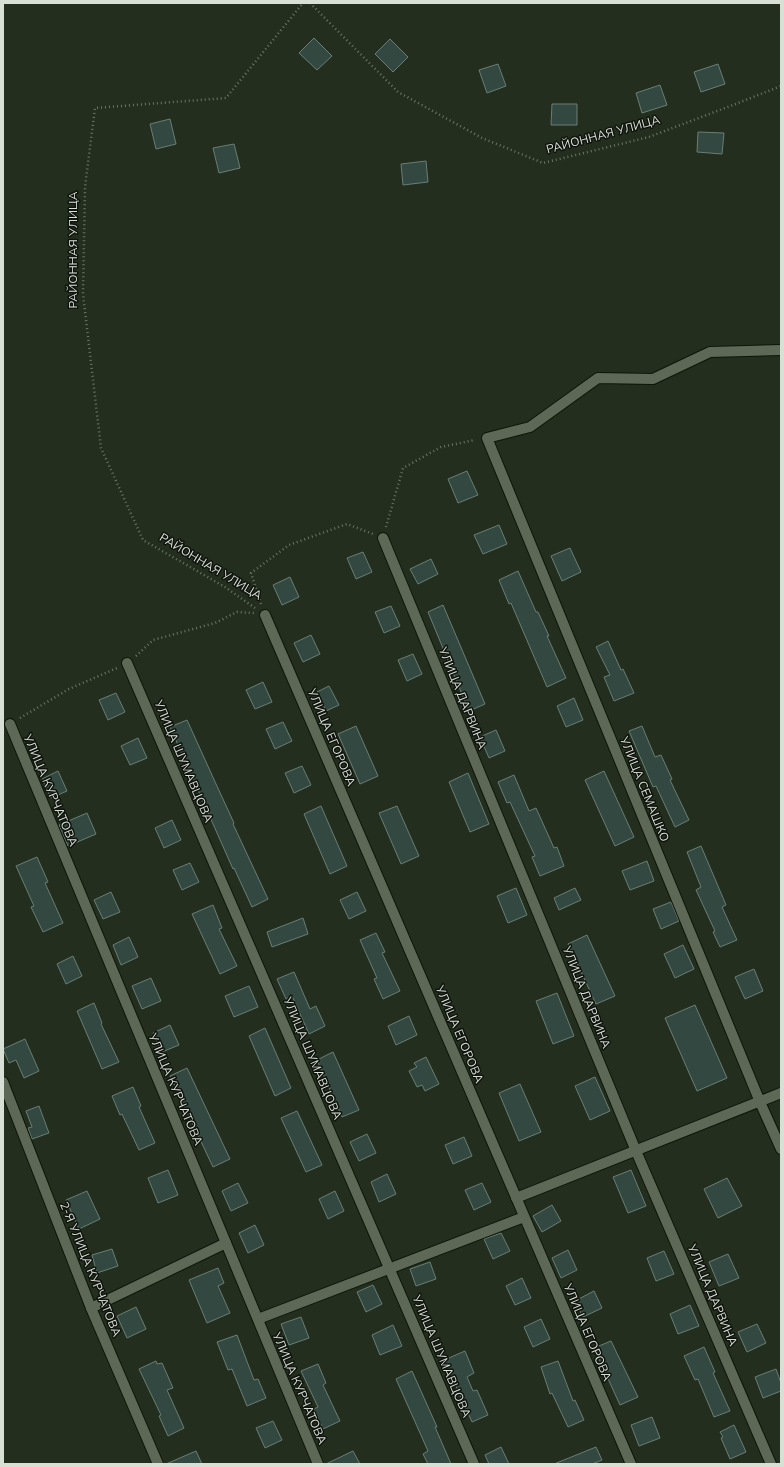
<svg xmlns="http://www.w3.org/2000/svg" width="784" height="1467" font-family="Mulish,sans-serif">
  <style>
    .building { fill: #334840; stroke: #687f75 }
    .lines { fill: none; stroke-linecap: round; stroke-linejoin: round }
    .minor-casing { stroke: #0d1608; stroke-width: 12 }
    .path { stroke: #6c7567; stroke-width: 2.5; stroke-dasharray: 1 3; stroke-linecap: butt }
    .minor { stroke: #5d6856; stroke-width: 10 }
    .labels { text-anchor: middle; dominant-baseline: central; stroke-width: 3; stroke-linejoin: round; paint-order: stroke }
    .street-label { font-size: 12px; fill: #d8dfd5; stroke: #10140e }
  </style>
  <rect width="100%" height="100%" fill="#242e1e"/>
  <!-- building -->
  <g class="building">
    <polygon points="314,38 332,56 317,70 299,53"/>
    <polygon points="390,39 408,57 393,72 375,54"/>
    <polygon points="498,64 506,86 487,93 479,70"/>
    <polygon points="718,64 725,84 701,92 694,72"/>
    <polygon points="660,85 667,105 642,113 636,93"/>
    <polygon points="552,104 577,104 577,125 551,125"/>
    <polygon points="170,119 176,144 156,149 150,124"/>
    <polygon points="698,132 724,133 722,154 697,152"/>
    <polygon points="234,144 240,168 219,173 213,148"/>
    <polygon points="426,161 428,182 403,185 401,164"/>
    <polygon points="467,471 478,495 458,503 448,479"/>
    <polygon points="499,525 507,544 483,554 474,535"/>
    <polygon points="570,548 581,572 562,581 551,556"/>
    <polygon points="363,552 372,572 356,579 347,558"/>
    <polygon points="431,559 438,574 418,584 410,569"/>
    <polygon points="518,571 536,612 538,612 549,636 547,636 566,678 547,687 511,603 509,604 499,580"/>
    <polygon points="290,577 299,597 282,605 273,585"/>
    <polygon points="443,605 485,704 469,711 428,612"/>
    <polygon points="391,606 400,626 384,633 375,612"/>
    <polygon points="311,635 320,654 303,662 294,643"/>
    <polygon points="608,641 621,670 623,669 634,693 614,701 604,677 610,675 596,647"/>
    <polygon points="413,654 422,674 407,681 398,660"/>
    <polygon points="263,682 272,702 255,709 246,690"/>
    <polygon points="329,686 339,705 326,711 317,692"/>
    <polygon points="116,693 125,712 108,720 99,700"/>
    <polygon points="574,698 583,720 566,727 557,706"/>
    <polygon points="187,720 216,784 234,823 233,824 268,899 252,907 234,868 233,869 170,727"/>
    <polygon points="283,722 292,741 275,749 266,729"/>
    <polygon points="356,726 378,776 360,784 338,734"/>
    <polygon points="642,726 655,757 661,755 672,779 670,780 689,820 675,827 656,786 653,787 629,731"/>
    <polygon points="496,730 505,751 489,758 480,737"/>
    <polygon points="138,738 147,758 130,765 121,746"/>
    <polygon points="302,766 311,785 294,793 285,773"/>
    <polygon points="58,771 67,791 51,798 42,779"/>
    <polygon points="604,771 634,837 615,846 585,780"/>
    <polygon points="468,773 489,824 470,832 449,782"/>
    <polygon points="514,775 529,811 536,808 554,848 557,847 564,866 540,876 532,857 535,856 510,802 507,803 498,782"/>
    <polygon points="321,806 347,866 330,874 304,814"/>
    <polygon points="397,806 419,856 401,864 379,813"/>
    <polygon points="87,813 96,834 68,846 59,825"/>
    <polygon points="172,820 181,840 164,848 155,828"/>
    <polygon points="701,846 726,905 722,907 737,940 720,947 713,932 715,931 696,890 701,887 687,852"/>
    <polygon points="37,857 48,882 45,883 63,923 43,932 31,907 34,906 16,866"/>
    <polygon points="647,861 654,881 630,890 622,871"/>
    <polygon points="190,863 199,882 182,890 173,870"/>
    <polygon points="516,888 527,915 508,923 497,896"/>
    <polygon points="575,888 581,900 559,910 554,898"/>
    <polygon points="111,892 120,912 103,919 94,900"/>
    <polygon points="357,892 366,911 349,919 340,900"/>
    <polygon points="671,902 679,921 661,929 653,909"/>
    <polygon points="213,905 222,928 219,929 237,966 220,974 192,914"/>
    <polygon points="303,918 308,934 272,947 267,932"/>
    <polygon points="376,933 385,952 382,953 400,991 383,999 374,979 377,978 360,940"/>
    <polygon points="587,935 615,996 596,1004 568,944"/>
    <polygon points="129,937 138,957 121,965 113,945"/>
    <polygon points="683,945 694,969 675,978 664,954"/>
    <polygon points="73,956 82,976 66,984 57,964"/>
    <polygon points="754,969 763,991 745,999 735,977"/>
    <polygon points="294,972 310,1009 316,1006 325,1026 309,1034 292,996 286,999 277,979"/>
    <polygon points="151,978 161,1001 142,1009 132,986"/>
    <polygon points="249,986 258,1007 234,1017 225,996"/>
    <polygon points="557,993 574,1036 553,1044 536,1001"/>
    <polygon points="94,1003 102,1023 101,1024 119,1062 102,1069 77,1011"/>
    <polygon points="695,1005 727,1078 697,1091 665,1018"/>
    <polygon points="409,1016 417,1035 396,1045 388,1026"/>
    <polygon points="170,1025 179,1045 162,1052 153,1033"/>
    <polygon points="265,1028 291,1088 275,1096 249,1036"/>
    <polygon points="25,1039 39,1071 24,1078 16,1060 9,1063 3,1049"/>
    <polygon points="333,1052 359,1110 342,1117 317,1060"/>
    <polygon points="426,1057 439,1084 425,1091 422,1085 417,1087 409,1071 417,1067 414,1063"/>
    <polygon points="187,1068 230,1159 213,1167 170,1076"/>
    <polygon points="595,1077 610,1111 590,1120 575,1086"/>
    <polygon points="520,1084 541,1132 519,1141 499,1093"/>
    <polygon points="133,1087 141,1106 139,1107 155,1143 139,1150 122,1114 120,1115 112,1096"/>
    <polygon points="39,1106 49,1133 32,1139 28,1128 32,1127 26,1111"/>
    <polygon points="297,1111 322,1165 306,1172 281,1118"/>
    <polygon points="367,1134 376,1153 359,1161 350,1142"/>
    <polygon points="464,1137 472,1156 453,1164 445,1145"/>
    <polygon points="168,1170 178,1195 158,1203 148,1178"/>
    <polygon points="631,1170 646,1206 628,1213 613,1177"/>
    <polygon points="387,1174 396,1194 379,1202 371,1182"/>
    <polygon points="727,1178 742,1206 718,1218 704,1189"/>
    <polygon points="238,1183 248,1203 231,1211 222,1191"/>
    <polygon points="482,1183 491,1202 474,1210 465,1190"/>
    <polygon points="87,1191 100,1219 79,1229 66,1200"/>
    <polygon points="335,1191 344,1211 328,1219 319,1199"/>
    <polygon points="552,1205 561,1221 542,1232 533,1216"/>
    <polygon points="255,1225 264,1245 248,1253 239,1233"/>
    <polygon points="501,1233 510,1251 493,1259 484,1239"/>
    <polygon points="112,1249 118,1266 97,1273 92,1255"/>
    <polygon points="568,1250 577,1270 561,1278 552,1258"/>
    <polygon points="664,1251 674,1274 656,1281 647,1258"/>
    <polygon points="728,1254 739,1278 719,1286 709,1262"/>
    <polygon points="430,1262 436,1279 416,1286 410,1269"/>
    <polygon points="218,1268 224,1283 218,1286 230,1313 207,1323 189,1280"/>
    <polygon points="522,1278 531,1298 515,1305 506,1286"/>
    <polygon points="373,1285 382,1304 366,1312 357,1292"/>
    <polygon points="594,1291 602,1308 583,1317 575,1301"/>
    <polygon points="690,1305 699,1326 678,1334 670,1314"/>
    <polygon points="136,1307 146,1329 127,1338 117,1316"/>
    <polygon points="301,1317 309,1338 289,1345 281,1324"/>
    <polygon points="541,1319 550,1339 533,1347 524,1327"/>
    <polygon points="757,1324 766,1343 747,1352 738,1332"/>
    <polygon points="393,1325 402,1346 380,1355 372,1335"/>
    <polygon points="237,1335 254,1380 258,1379 266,1398 247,1406 232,1369 228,1370 217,1342"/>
    <polygon points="611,1341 638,1397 620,1405 594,1348"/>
    <polygon points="704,1347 715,1372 713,1373 730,1411 714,1417 698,1379 695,1380 684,1356"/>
    <polygon points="465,1351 474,1373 467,1377 473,1391 477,1390 488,1415 472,1422 454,1382 452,1383 442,1361"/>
    <polygon points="156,1361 157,1364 162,1363 173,1388 167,1390 184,1428 168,1436 159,1416 161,1415 139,1369"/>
    <polygon points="558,1361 573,1401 575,1400 584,1420 568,1427 552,1393 550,1394 541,1367"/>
    <polygon points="318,1364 326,1383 323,1385 340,1421 323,1429 314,1409 318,1407 301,1371"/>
    <polygon points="776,1369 781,1383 781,1391 763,1398 755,1377"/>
    <polygon points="412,1371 437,1427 435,1427 451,1464 428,1464 423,1454 428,1451 396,1379"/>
    <polygon points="652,1417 660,1438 639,1446 631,1425"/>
    <polygon points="273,1421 282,1440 265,1448 256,1428"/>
    <polygon points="734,1425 746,1452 730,1459 721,1438 723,1437 720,1432"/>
    <polygon points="501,1447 509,1464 489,1464 485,1455"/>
    <polygon points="596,1447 602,1460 592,1464 554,1464"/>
    <polygon points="196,1451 202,1464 166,1464"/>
    <polygon points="353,1451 360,1464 326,1464"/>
  </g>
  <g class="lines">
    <!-- minor casing -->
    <g class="minor-casing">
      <g id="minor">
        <polyline points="781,350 710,352 653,379 598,378 530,427 487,438 760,1102 781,1149"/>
        <polyline points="383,538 636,1151 771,1464"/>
        <polyline points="265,615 631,1464"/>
        <polyline points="127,663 474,1464"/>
        <polyline points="10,724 318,1464"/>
        <polyline points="3,1082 91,1308 158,1464"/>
        <polyline points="516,1198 781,1093"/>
        <polyline points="91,1308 226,1243"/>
        <polyline points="258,1319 524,1217"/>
      </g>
    </g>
    <!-- path -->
    <g class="path">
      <polyline points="310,3 398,92 482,138 543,163 649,137 733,105 781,86"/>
      <polyline points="386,527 403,468 441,447 475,440"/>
      <polyline points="261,604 251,573 289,545 347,524 373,534"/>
      <polyline points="255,608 225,587 143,540 101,448 83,294 85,187 95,108 226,98 303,3"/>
      <polyline points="136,656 153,640 215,623 237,612 254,613"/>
      <polyline points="20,718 69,689 117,668"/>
    </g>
    <!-- minor -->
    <use href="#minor" class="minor"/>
  </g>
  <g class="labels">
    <!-- street labels -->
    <g class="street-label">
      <text transform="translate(603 134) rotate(-15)">РАЙОННАЯ УЛИЦА</text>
      <text transform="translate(72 250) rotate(-90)">РАЙОННАЯ УЛИЦА</text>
      <text transform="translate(211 566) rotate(31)">РАЙОННАЯ УЛИЦА</text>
      <text transform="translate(463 698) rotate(68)">УЛИЦА ДАРВИНА</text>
      <text transform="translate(332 737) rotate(67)">УЛИЦА ЕГОРОВА</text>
      <text transform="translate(184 761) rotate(67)">УЛИЦА ШУМАВЦОВА</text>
      <text transform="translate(645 789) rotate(68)">УЛИЦА СЕМАШКО</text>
      <text transform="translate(51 790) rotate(67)">УЛИЦА КУРЧАТОВА</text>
      <text transform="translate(587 997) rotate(68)">УЛИЦА ДАРВИНА</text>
      <text transform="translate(460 1034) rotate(67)">УЛИЦА ЕГОРОВА</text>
      <text transform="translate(313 1058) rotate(67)">УЛИЦА ШУМАВЦОВА</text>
      <text transform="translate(176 1089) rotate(67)">УЛИЦА КУРЧАТОВА</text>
      <text transform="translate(91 1269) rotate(68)">2-Я УЛИЦА КУРЧАТОВА</text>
      <text transform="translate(713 1295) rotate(67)">УЛИЦА ДАРВИНА</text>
      <text transform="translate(588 1332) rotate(67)">УЛИЦА ЕГОРОВА</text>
      <text transform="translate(442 1356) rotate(67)">УЛИЦА ШУМАВЦОВА</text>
      <text transform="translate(300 1388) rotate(67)">УЛИЦА КУРЧАТОВА</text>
    </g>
  </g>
  <!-- border -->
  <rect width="784" height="1467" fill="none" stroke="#d8dfd5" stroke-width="8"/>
</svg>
